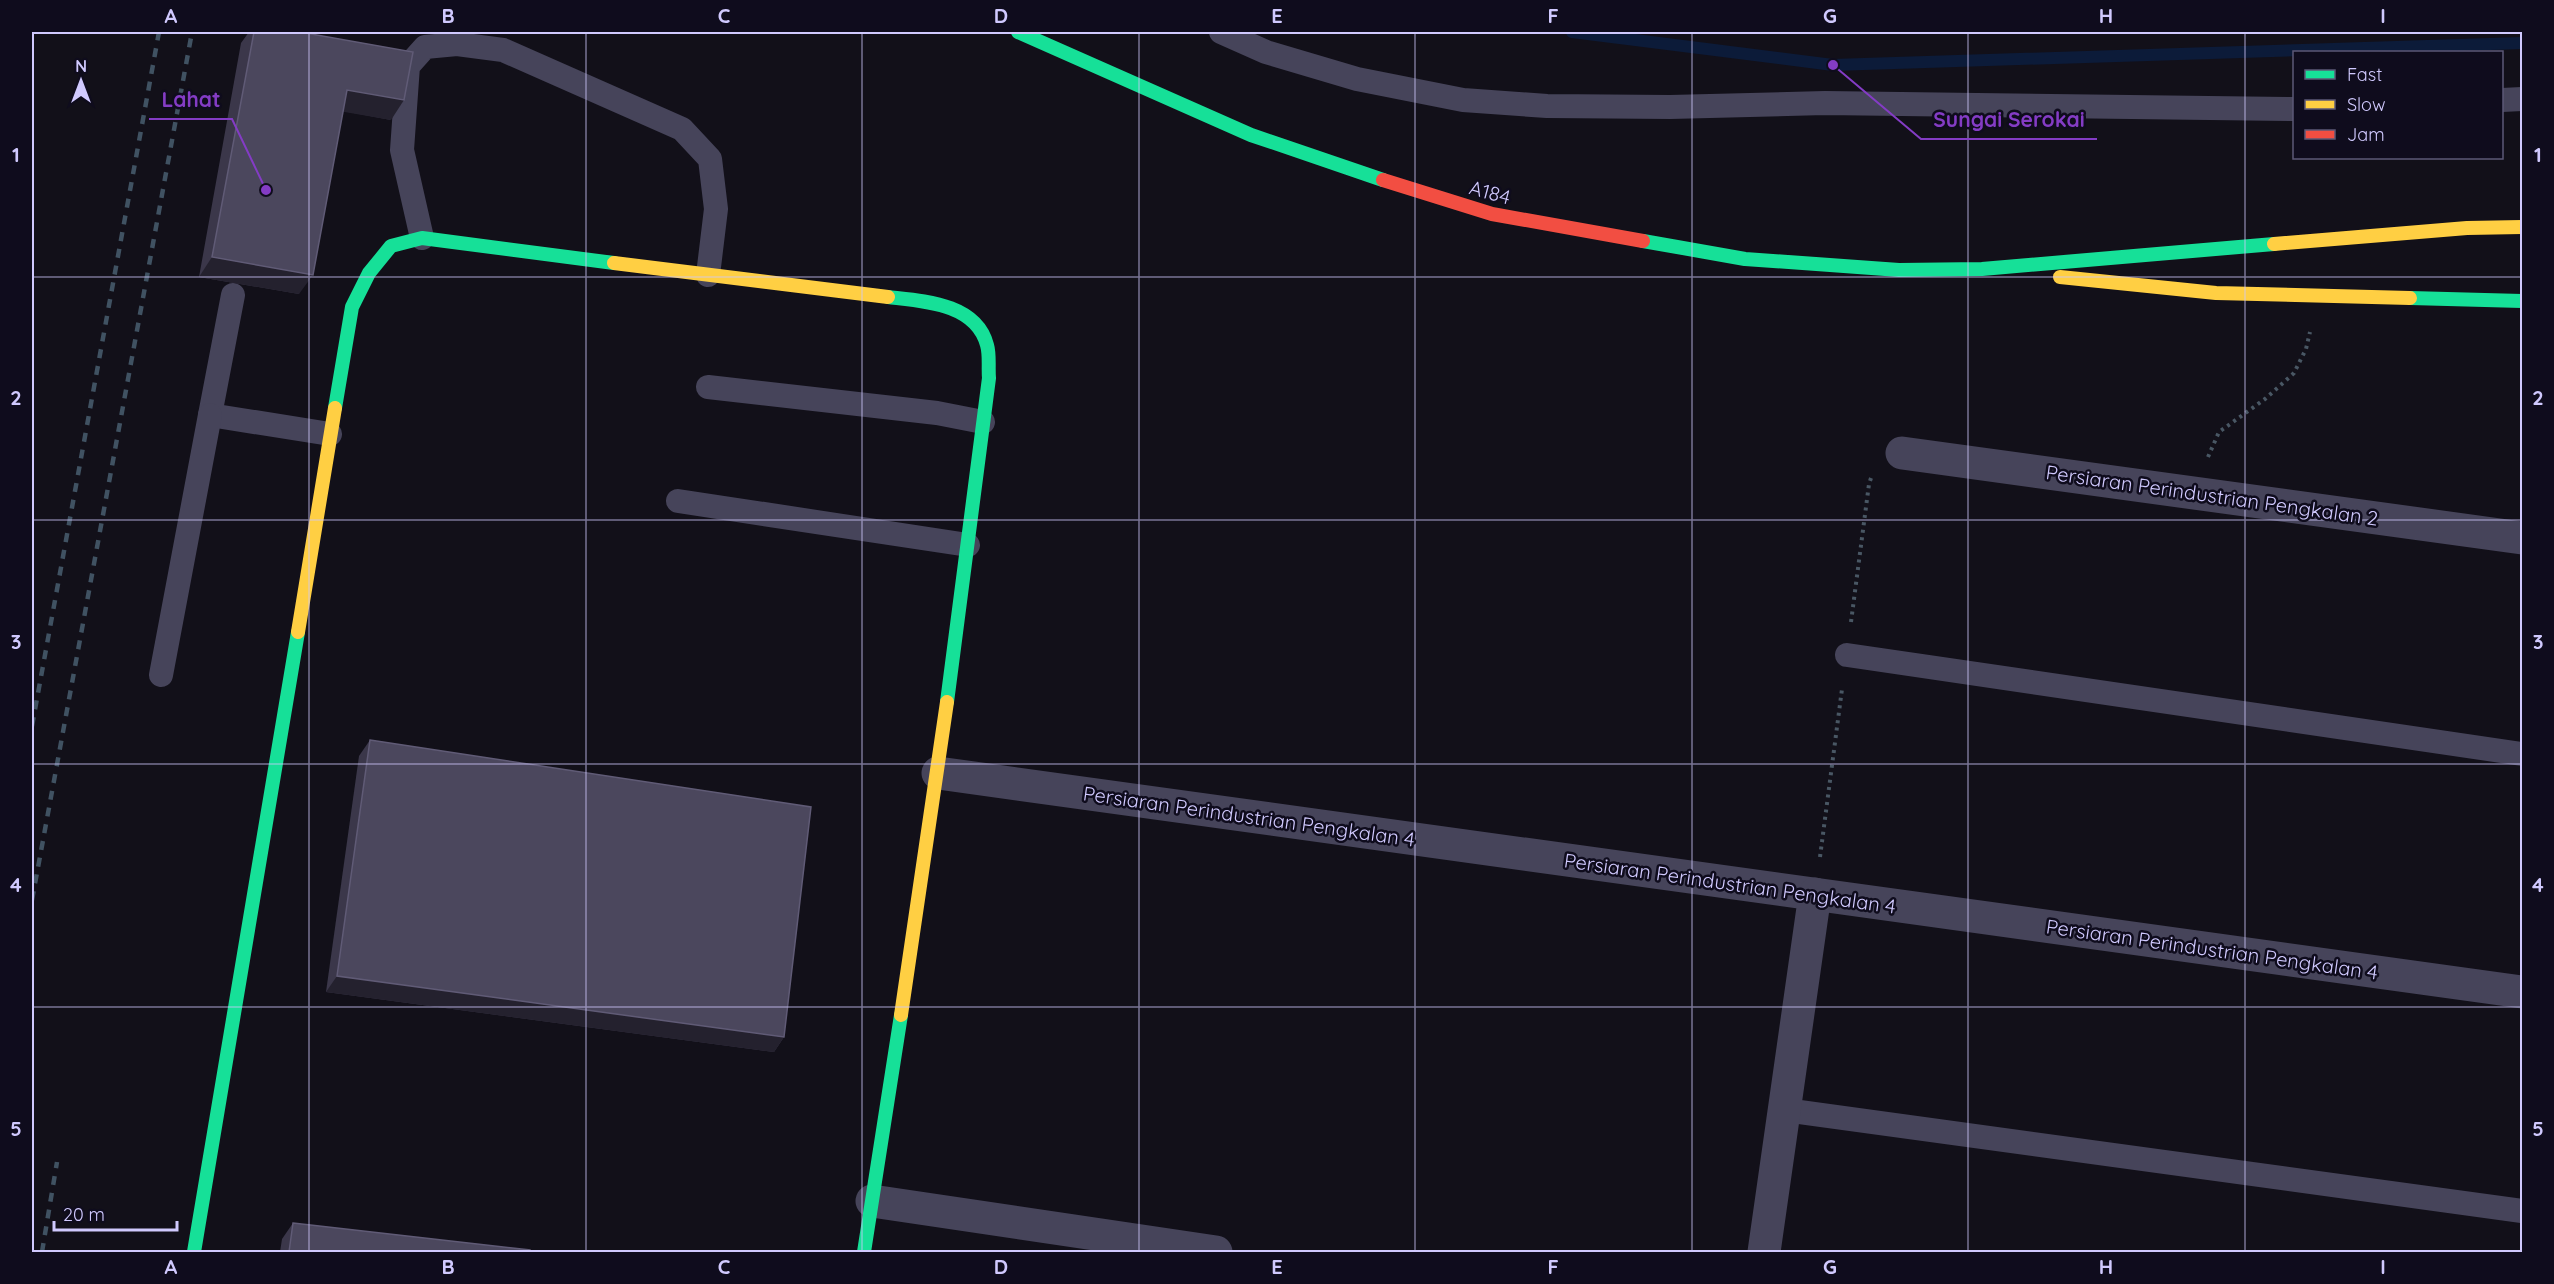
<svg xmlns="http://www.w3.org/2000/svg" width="2554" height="1284" font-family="Quicksand,sans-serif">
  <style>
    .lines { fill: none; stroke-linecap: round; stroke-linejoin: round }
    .stream { stroke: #0c1b39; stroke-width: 12 }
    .path { stroke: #495764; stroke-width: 4; stroke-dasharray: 3 4.5; stroke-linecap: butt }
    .lane { stroke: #46445a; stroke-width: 24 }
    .street { stroke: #46445a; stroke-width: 33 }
    .fast { stroke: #16e098; stroke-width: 14 }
    .slow { stroke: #ffcf43; stroke-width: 14 }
    .jam { stroke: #f24e42; stroke-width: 14 }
    .rail { stroke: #405262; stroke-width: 4.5; stroke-dasharray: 9 8; stroke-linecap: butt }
    .wall { fill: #3b374a }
    .shaded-wall { fill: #24212e }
    .building { fill: #4b475d; stroke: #605b76; stroke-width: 1.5 }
    .grid { fill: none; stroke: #d0c9fe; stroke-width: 1.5; stroke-opacity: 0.55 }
    .labels { text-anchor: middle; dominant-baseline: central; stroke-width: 5; stroke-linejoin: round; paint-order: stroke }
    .street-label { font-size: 20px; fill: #d0c9fe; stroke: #0f0c1d }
    .leader { fill: none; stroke: #843cc5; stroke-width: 2 }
    .callout-dot { fill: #843cc5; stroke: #0f0c1d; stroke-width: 2 }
    .callout-label { font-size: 21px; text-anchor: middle; font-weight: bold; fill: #843cc5; stroke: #0f0c1d; stroke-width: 5; stroke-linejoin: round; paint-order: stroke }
    .neatline { fill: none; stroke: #d0c9fe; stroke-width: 2 }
    .grid-label { font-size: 20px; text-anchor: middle; font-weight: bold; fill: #d0c9fe }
  </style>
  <rect width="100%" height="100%" fill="#121019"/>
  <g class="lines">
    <!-- stream -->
    <polyline class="stream" points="1572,32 1833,65 2522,43"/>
    <!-- path -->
    <g class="path">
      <polyline points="2208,457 2219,432 2265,399 2294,373 2306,349 2310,332"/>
      <polyline points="1851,622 1869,484 1872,475"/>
      <polyline points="1820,857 1842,689"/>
    </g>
    <!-- lane -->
    <g class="lane">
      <polyline points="1221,32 1266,52 1357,79 1463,100 1547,106 1670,107 1825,103 2294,109"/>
      <polyline points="2502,100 2522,99"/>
      <polyline points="422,238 402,150 408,66 425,47 457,44 503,50 682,129 710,159 716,209 708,275"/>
      <polyline points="233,295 210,415 330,434"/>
      <polyline points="708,387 937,413 983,422"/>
      <polyline points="678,501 968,545"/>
      <polyline points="1847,655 2522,754"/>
      <polyline points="161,675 210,415"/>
      <polyline points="1785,1110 2522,1211"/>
    </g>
    <!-- street -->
    <g class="street">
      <polyline points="1902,453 2522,538"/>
      <polyline points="938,773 2522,992"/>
      <polyline points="872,1201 1216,1252"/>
      <polyline points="1764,1252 1815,894"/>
    </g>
    <!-- fast -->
    <g class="fast">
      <polyline points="1018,32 1251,135 1383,180"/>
      <polyline points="1643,241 1745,259 1899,270 1982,269 2274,244"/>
      <path d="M 888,297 C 923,301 976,303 987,345 C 990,355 988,368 989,378 L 947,702"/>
      <polyline points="2410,298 2522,301"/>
      <polyline points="335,408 352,307 369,273 391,246 422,238 614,263"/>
      <polyline points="194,1252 298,632"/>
      <polyline points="864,1252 901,1015"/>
    </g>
    <!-- slow -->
    <g class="slow">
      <polyline points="2274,244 2467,228 2522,227"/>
      <polyline points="614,263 888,297"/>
      <polyline points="2060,277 2216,293 2410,298"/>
      <polyline points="298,632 335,408"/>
      <polyline points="901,1015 947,702"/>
    </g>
    <!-- jam -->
    <polyline class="jam" points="1383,180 1492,214 1643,241"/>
    <!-- rail -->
    <g class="rail">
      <polyline points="32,726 159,32"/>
      <polyline points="32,900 192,32"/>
      <polyline points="42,1252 57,1162"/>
    </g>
  </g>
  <!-- wall -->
  <g class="wall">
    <polygon points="249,32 300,32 391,120 343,111 299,294 199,277 241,43"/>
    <polygon points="370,740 784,1037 774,1052 326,992 359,756"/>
    <polygon points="293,1223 530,1252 280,1252 282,1239"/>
  </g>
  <!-- shaded-wall -->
  <g class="shaded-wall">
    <polygon points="347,90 404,100 391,120 333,110"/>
    <polygon points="212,257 313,275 299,294 199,277"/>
    <polygon points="337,976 784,1037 774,1052 326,992"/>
  </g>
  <!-- building -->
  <g class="building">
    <polygon points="254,32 300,32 413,52 404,100 347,90 313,275 212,257"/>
    <polygon points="370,740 811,807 784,1037 337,976"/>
    <polygon points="293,1223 530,1250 530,1252 289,1252"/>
  </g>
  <!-- grid -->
  <path class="grid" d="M 309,32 L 309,1252M 586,32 L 586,1252M 862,32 L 862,1252M 1139,32 L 1139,1252M 1415,32 L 1415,1252M 1692,32 L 1692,1252M 1968,32 L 1968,1252M 2245,32 L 2245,1252M 32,277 L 2522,277M 32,520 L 2522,520M 32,764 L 2522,764M 32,1007 L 2522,1007"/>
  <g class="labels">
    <!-- street labels -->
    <g class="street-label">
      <text transform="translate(1490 192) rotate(15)">A184</text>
      <text transform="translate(2212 495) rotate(8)">Persiaran Perindustrian Pengkalan 2</text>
      <text transform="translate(1249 816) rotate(8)">Persiaran Perindustrian Pengkalan 4</text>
      <text transform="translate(1730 883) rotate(8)">Persiaran Perindustrian Pengkalan 4</text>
      <text transform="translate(2212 949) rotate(8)">Persiaran Perindustrian Pengkalan 4</text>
    </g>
  </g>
  <!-- callouts -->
  <path class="leader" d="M266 190L232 119H149M1833 65L1921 139H2097"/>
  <g class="callout-dot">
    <circle cx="266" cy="190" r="6"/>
    <circle cx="1833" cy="65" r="6"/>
  </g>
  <g class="callout-label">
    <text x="191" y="107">Lahat</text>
    <text x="2009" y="127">Sungai Serokai</text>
  </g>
  <!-- border -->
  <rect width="2554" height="1284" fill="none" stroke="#0f0c1d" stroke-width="66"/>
  <!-- legend -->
  <rect x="2293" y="51" width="210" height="108" fill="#0f0c1d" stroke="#5c5877" stroke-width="1.5"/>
  <rect x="2305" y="70" width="30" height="9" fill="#16e098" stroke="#5c5877" stroke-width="1.5"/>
  <text x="2347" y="81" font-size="18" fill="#d0c9fe">Fast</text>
  <rect x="2305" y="100" width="30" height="9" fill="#ffcf43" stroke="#5c5877" stroke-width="1.5"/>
  <text x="2347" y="111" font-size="18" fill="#d0c9fe">Slow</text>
  <rect x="2305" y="130" width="30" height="9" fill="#f24e42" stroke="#5c5877" stroke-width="1.5"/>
  <text x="2347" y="141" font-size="18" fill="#d0c9fe">Jam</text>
  <!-- north arrow -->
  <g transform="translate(81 81)" stroke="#0f0c1d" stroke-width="4.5" paint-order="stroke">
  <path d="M0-4.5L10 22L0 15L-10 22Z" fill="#d0c9fe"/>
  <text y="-9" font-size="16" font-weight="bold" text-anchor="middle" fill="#d0c9fe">N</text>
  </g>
  <!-- scale -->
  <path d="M54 1221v9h123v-9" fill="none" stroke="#d0c9fe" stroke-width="3"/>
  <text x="63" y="1221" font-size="18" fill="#d0c9fe" stroke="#0f0c1d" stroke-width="4.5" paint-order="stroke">20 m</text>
  <rect x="33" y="33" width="2488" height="1218" class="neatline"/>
  <g class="grid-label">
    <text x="171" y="23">A</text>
    <text x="448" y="23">B</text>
    <text x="724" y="23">C</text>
    <text x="1001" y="23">D</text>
    <text x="1277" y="23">E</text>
    <text x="1553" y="23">F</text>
    <text x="1830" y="23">G</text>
    <text x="2106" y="23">H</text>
    <text x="2383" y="23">I</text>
    <text x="16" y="162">1</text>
    <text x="2538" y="162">1</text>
    <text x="16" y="405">2</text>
    <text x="2538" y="405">2</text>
    <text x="16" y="649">3</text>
    <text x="2538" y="649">3</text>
    <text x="16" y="892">4</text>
    <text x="2538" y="892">4</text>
    <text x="16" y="1136">5</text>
    <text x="2538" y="1136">5</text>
    <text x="171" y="1274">A</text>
    <text x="448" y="1274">B</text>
    <text x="724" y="1274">C</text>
    <text x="1001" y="1274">D</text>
    <text x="1277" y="1274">E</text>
    <text x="1553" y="1274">F</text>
    <text x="1830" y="1274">G</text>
    <text x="2106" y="1274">H</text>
    <text x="2383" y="1274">I</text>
  </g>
</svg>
